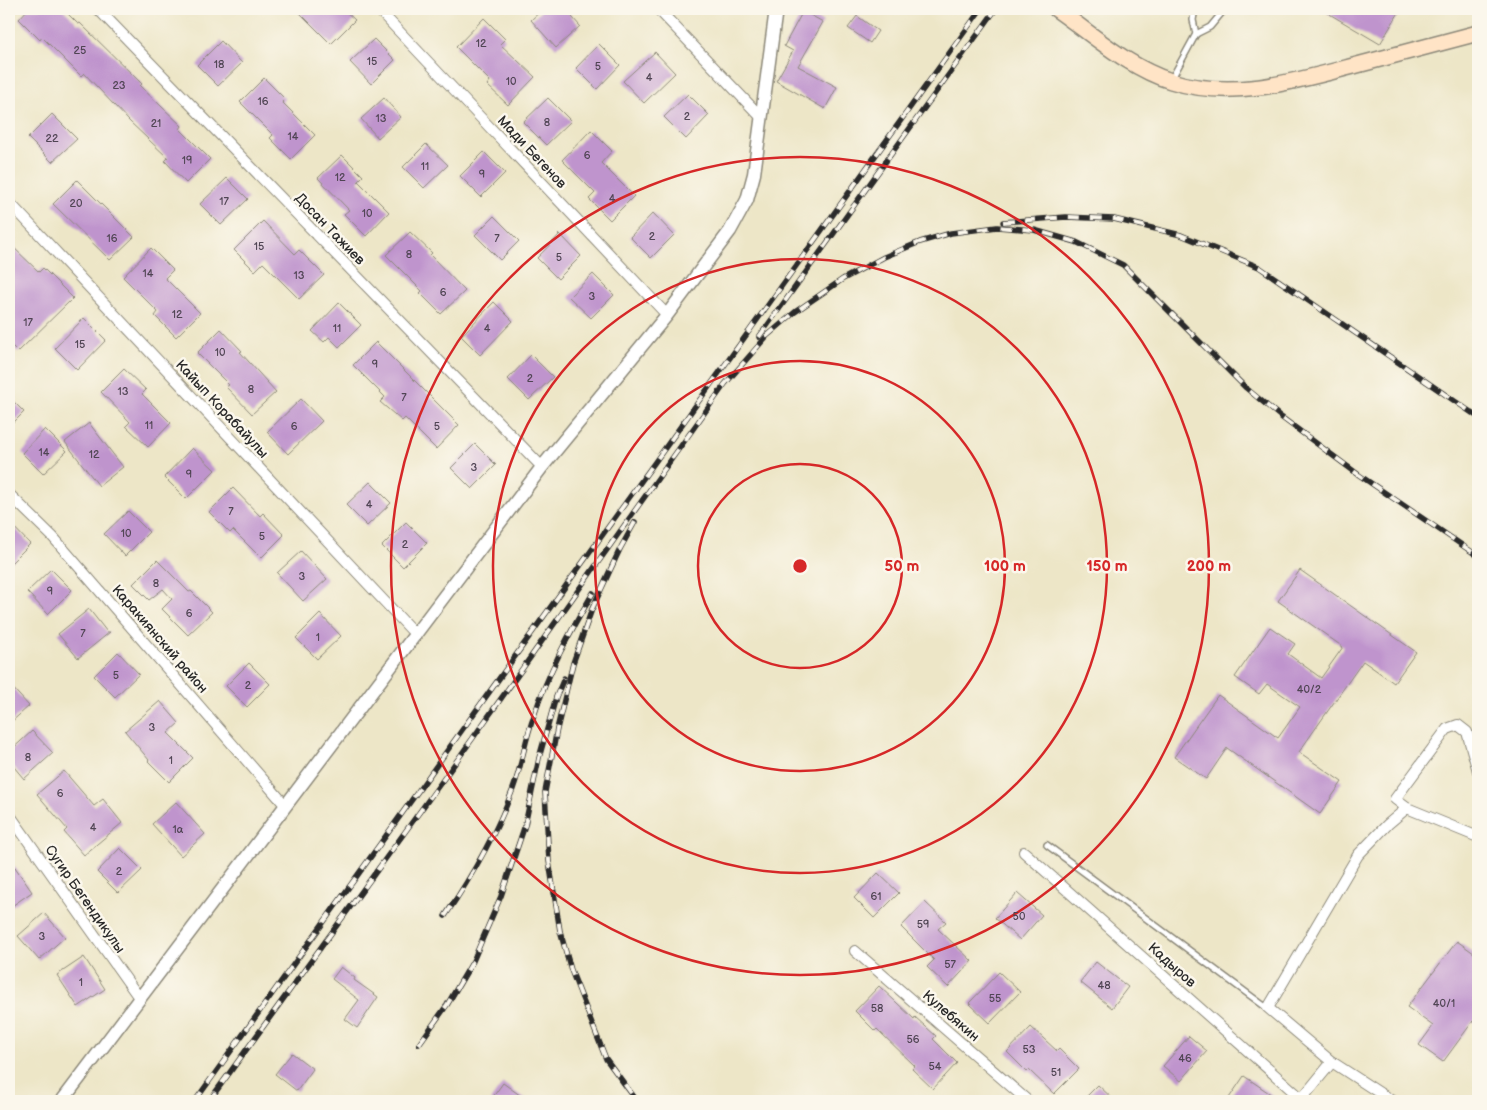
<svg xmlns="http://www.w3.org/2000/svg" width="1487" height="1110" font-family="'Balsamiq Sans',sans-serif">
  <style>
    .building { fill: #bf94cd }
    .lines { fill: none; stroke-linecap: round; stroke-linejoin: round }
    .service-casing { stroke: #8c8879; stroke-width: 8 }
    .minor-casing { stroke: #8c8879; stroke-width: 12 }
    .tertiary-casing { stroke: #8c8879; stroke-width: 15 }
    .secondary-casing { stroke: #8c8879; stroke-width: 18 }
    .service { stroke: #fff; stroke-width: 5 }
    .minor { stroke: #fff; stroke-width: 10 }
    .tertiary { stroke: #fff; stroke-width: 12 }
    .secondary { stroke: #ffe4c6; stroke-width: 15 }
    .rail-casing { stroke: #2b2b2b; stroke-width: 5.5 }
    .rail { stroke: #fbf7ec; stroke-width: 4; stroke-dasharray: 11; stroke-linecap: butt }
    .ring { fill: none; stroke: #d62828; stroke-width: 2.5 }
    .labels { text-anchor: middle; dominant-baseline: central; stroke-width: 5; stroke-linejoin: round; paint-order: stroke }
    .number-label { font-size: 11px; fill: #504554 }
    .street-label { font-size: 14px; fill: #2b2b2b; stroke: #fbf7ec }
    .centre { fill: #d62828; stroke: #fbf7ec; stroke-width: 2.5 }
    .ring-label { font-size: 15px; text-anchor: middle; font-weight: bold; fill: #d62828; stroke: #fbf7ec; stroke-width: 5; stroke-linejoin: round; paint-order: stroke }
  </style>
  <rect width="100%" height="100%" fill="#fbf7ec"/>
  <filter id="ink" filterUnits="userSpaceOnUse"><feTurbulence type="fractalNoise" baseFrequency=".02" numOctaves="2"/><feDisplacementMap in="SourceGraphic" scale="10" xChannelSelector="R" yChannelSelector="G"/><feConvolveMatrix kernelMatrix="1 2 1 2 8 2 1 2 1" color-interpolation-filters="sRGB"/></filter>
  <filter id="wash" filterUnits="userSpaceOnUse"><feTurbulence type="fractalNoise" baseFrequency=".0096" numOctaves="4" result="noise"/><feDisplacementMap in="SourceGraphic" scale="20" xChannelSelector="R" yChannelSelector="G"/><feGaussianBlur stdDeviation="1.12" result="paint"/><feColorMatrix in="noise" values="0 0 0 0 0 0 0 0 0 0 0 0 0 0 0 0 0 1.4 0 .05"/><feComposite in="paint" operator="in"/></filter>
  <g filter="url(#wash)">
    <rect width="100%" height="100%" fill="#ede6c7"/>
    <g id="blocks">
      <!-- building -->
      <g class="building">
        <polygon points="28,9 63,9 78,24 80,23 142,84 140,86 182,126 180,129 210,159 186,183 165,161 168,158 129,121 84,73 81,76 42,37 40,40 19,19"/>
        <polygon points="296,9 343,9 355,20 331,44"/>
        <polygon points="543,9 565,9 580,26 556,48 531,20"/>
        <polygon points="1321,9 1401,9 1380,44"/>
        <polygon points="803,11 823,22 798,66 837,87 825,109 776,81 793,51 784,46"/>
        <polygon points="857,16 878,31 870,43 848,28"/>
        <polygon points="484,18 505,39 500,44 535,77 508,105 487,85 490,81 456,47"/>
        <polygon points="374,39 395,60 371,84 350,62"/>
        <polygon points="221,41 242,63 218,86 197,65"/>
        <polygon points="599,44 620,65 597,89 576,68"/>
        <polygon points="655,52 675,73 644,103 623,81"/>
        <polygon points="264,78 285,99 282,102 315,135 291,159 270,138 273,135 240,102"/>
        <polygon points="688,94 709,115 686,139 664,117"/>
        <polygon points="384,98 401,117 378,138 361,119"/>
        <polygon points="548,98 571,121 546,145 523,122"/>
        <polygon points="52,114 77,139 52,162 28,138"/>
        <polygon points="591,130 612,151 601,163 634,196 610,220 589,199 595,193 562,160"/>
        <polygon points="426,144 448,165 424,188 403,167"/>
        <polygon points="484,152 505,173 481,197 460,176"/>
        <polygon points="342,155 363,176 358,181 389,212 366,236 344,214 349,210 318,178"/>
        <polygon points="227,178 248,199 221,225 200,204"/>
        <polygon points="77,180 134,237 110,260 53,204"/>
        <polygon points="653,213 674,235 651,258 630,237"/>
        <polygon points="494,216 519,241 500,260 475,235"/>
        <polygon points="263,221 295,254 299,250 324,275 299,299 263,263 255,271 234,250"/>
        <polygon points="410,232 432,253 430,255 465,291 441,314 420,293 422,291 386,255"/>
        <polygon points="560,234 581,256 558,279 537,258"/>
        <polygon points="9,243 39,272 43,268 73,298 18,352 9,343"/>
        <polygon points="151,248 173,270 165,278 200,313 176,337 155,316 158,312 123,277"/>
        <polygon points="593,274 614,295 591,318 569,297"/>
        <polygon points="494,302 513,321 480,355 461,336"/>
        <polygon points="339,303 361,325 339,347 329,337 324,342 312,331"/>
        <polygon points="84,318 106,340 77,370 55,348"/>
        <polygon points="221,329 242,351 240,352 276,392 252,414 226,387 229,385 197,353"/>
        <polygon points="376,342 459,425 436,449 405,418 402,421 380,402 385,397 353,365"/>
        <polygon points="531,355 553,377 529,400 508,379"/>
        <polygon points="124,369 146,390 142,394 171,423 148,447 126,426 130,422 101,392"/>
        <polygon points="9,397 24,412 9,427"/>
        <polygon points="301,399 322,421 288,454 267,432"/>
        <polygon points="89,423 123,467 99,486 65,442"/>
        <polygon points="45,429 67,451 43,474 22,453"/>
        <polygon points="475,444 496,465 472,489 451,468"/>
        <polygon points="192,448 215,470 186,499 164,477"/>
        <polygon points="370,482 391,503 367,526 346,505"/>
        <polygon points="233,488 260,516 263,513 284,535 261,558 233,530 230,533 209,512"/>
        <polygon points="128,511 149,532 125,556 104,534"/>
        <polygon points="9,522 30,544 9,565"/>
        <polygon points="406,522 427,543 403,567 382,546"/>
        <polygon points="301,551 327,579 303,601 277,573"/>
        <polygon points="157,560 189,592 191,591 212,612 188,635 162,609 172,599 163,589 149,600 133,584"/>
        <polygon points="51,569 72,590 48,614 27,592"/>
        <polygon points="1300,570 1416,652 1394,683 1363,661 1299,752 1342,782 1320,814 1227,748 1206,779 1174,757 1218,695 1278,738 1300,707 1267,684 1259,694 1235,677 1270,627 1295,644 1288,654 1321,678 1343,647 1278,601"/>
        <polygon points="89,609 107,632 110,632 78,658 58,634"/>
        <polygon points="320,614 341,636 317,659 296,638"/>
        <polygon points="118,652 139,674 115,697 94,676"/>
        <polygon points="249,663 270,684 247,707 226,686"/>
        <polygon points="9,684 29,706 9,724"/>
        <polygon points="160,701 179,723 168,733 193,758 169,782 148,761 149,760 125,731"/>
        <polygon points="32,731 53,753 24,779 9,761 9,752"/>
        <polygon points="64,771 94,806 103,799 122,823 84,855 64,832 67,829 37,794"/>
        <polygon points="176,802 205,834 181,856 152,824"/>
        <polygon points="120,848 142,870 118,893 97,872"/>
        <polygon points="15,867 32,892 9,908 9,871"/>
        <polygon points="878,873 899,893 874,918 854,898"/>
        <polygon points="1017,893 1042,915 1020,940 995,918"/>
        <polygon points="925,902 946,922 938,929 972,961 948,987 927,967 934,960 901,927"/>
        <polygon points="44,913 65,937 39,960 18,936"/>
        <polygon points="1457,941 1478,956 1478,1025 1473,1021 1443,1062 1419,1045 1433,1026 1407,1007"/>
        <polygon points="84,957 105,989 78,1007 57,975"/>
        <polygon points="1096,962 1128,987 1112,1008 1080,982"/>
        <polygon points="341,967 355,978 354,980 378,997 357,1028 345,1019 359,1000 332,979"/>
        <polygon points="999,972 1020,992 990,1023 969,1003"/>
        <polygon points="879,986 914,1019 915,1017 936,1036 933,1039 957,1063 933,1089 912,1069 915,1066 877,1029 875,1031 855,1011"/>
        <polygon points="1031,1027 1057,1051 1059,1049 1079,1069 1054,1094 1029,1070 1027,1072 1007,1052"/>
        <polygon points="1189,1036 1207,1051 1181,1081 1163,1066"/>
        <polygon points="292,1053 313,1069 297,1091 275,1074"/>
        <polygon points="1244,1076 1281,1101 1227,1101"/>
        <polygon points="503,1083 528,1101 490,1101"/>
        <polygon points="1098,1085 1115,1101 1082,1101"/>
      </g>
    </g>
  </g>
  <g filter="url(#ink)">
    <use href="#blocks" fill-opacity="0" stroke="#8c8879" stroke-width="1"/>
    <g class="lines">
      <!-- service casing -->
      <g class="service-casing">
        <g id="service">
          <polyline points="1195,9 1193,20 1196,34"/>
          <polyline points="1172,78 1196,34 1210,27 1225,9"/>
          <polyline points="1047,845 1267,1008"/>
        </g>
      </g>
      <!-- minor casing -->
      <g class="minor-casing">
        <g id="minor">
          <polyline points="98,9 542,467"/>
          <polyline points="378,9 667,315"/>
          <polyline points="658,9 762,118"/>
          <polyline points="9,202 416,635"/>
          <polyline points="9,494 53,537 286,806"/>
          <polyline points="1478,771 1467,732 1458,725 1447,729 1395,799 1407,808 1478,837"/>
          <polyline points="9,814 140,999"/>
          <polyline points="1024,852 1302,1099"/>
          <polyline points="855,951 1028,1101"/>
          <polyline points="1300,1101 1332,1062"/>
          <polyline points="1392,1101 1332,1062 1268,1008 1358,855 1388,824 1407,808"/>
        </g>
      </g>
      <!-- tertiary casing -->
      <g class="tertiary-casing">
        <polyline id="tertiary" points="62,1101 542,467 667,315 730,231 747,200 754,174 776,9"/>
      </g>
      <!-- secondary casing -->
      <g class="secondary-casing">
        <path id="secondary" d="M 1056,9 C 1092,34 1129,68 1171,81 C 1234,101 1300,80 1361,64 C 1400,54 1439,43 1478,33"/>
      </g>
      <!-- service -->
      <use href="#service" class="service"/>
      <!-- minor -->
      <use href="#minor" class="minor"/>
      <!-- tertiary -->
      <use href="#tertiary" class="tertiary"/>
      <!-- secondary -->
      <use href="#secondary" class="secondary"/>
      <!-- rail casing -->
      <g class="rail-casing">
        <g id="rail">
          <polyline points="1003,222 1066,217 1114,219 1181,235 1259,267 1478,417"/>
          <polyline points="759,337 996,9"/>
          <polyline points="635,522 620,549 592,609 573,663 557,729 545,792 549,861 560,931 571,970 606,1059 637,1101"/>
          <path d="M 445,916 C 472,876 496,834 513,789 C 522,765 525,739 534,716 C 548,672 570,632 593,593"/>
          <polyline points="419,1044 447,1005 473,961 501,896 525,825 539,758 556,697 564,678"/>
          <polyline points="195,1101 981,9"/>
          <polyline points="209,1101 453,766 725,384 767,336 795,312 843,279 884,257 920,242 951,233 997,227 1034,230 1076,242 1123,265 1246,388 1281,417 1359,475 1478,556"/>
        </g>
      </g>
      <!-- rail -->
      <use href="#rail" class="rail"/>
    </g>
  </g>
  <!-- distance rings -->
  <g class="ring">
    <circle cx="800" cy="566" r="102"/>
    <circle cx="800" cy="566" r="205"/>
    <circle cx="800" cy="566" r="307"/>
    <circle cx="800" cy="566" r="409"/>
  </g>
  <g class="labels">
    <!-- number labels -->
    <g class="number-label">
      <text x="481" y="43">12</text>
      <text x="80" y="50">25</text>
      <text x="372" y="61">15</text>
      <text x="219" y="64">18</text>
      <text x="598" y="66">5</text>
      <text x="649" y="77">4</text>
      <text x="511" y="81">10</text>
      <text x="119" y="85">23</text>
      <text x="263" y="101">16</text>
      <text x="687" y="116">2</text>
      <text x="381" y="118">13</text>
      <text x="547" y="122">8</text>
      <text x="156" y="123">21</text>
      <text x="293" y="136">14</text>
      <text x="52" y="138">22</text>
      <text x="587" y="155">6</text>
      <text x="187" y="160">19</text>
      <text x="425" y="166">11</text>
      <text x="482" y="174">9</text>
      <text x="340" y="177">12</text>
      <text x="612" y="198">4</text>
      <text x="224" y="201">17</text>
      <text x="76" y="203">20</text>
      <text x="367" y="213">10</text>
      <text x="652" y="236">2</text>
      <text x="112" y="238">16</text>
      <text x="497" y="238">7</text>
      <text x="259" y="246">15</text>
      <text x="409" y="254">8</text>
      <text x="559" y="257">5</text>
      <text x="148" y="273">14</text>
      <text x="299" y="275">13</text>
      <text x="443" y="292">6</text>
      <text x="592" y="296">3</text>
      <text x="177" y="314">12</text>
      <text x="28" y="322">17</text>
      <text x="337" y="328">11</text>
      <text x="487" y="328">4</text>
      <text x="80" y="344">15</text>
      <text x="220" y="352">10</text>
      <text x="375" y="364">9</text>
      <text x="530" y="378">2</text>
      <text x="251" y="389">8</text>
      <text x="123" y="391">13</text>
      <text x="404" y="397">7</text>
      <text x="149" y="425">11</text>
      <text x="294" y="426">6</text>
      <text x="437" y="426">5</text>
      <text x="44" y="452">14</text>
      <text x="94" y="454">12</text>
      <text x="474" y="467">3</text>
      <text x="189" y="474">9</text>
      <text x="369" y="504">4</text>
      <text x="231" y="511">7</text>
      <text x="126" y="533">10</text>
      <text x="262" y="536">5</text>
      <text x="405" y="544">2</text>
      <text x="302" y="576">3</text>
      <text x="156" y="583">8</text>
      <text x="50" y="591">9</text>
      <text x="189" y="613">6</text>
      <text x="83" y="633">7</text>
      <text x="318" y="637">1</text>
      <text x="116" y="675">5</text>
      <text x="248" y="685">2</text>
      <text x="1309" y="689">40/2</text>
      <text x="152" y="727">3</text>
      <text x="28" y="757">8</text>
      <text x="171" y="760">1</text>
      <text x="60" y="793">6</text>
      <text x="93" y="827">4</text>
      <text x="178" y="829">1а</text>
      <text x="119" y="871">2</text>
      <text x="876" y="896">61</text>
      <text x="1019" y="916">50</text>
      <text x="923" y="924">59</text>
      <text x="42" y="936">3</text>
      <text x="950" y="964">57</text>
      <text x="81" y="982">1</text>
      <text x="1104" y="985">48</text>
      <text x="995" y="998">55</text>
      <text x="1444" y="1003">40/1</text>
      <text x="877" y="1008">58</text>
      <text x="913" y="1039">56</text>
      <text x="1029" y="1049">53</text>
      <text x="1185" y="1058">46</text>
      <text x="935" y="1066">54</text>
      <text x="1056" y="1072">51</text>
    </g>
    <!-- street labels -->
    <g class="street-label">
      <text transform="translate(532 152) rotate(47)">Мади Бегенов</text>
      <text transform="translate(330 229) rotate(46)">Досан Тажиев</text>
      <text transform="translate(222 409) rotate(47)">Кайып Корабайулы</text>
      <text transform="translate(160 639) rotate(49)">Каракиянский район</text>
      <text transform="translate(85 899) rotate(55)">Сугир Бегендикулы</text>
      <text transform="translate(1172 965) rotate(42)">Кадыров</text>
      <text transform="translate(951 1016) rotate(41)">Кулебякин</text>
    </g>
  </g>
  <circle cx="800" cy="566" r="8" class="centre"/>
  <g class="ring-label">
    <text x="902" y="571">50 m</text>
    <text x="1005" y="571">100 m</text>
    <text x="1107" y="571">150 m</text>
    <text x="1209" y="571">200 m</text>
  </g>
  <!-- margin -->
  <rect width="1487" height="1110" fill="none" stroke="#fbf7ec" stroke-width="30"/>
</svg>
